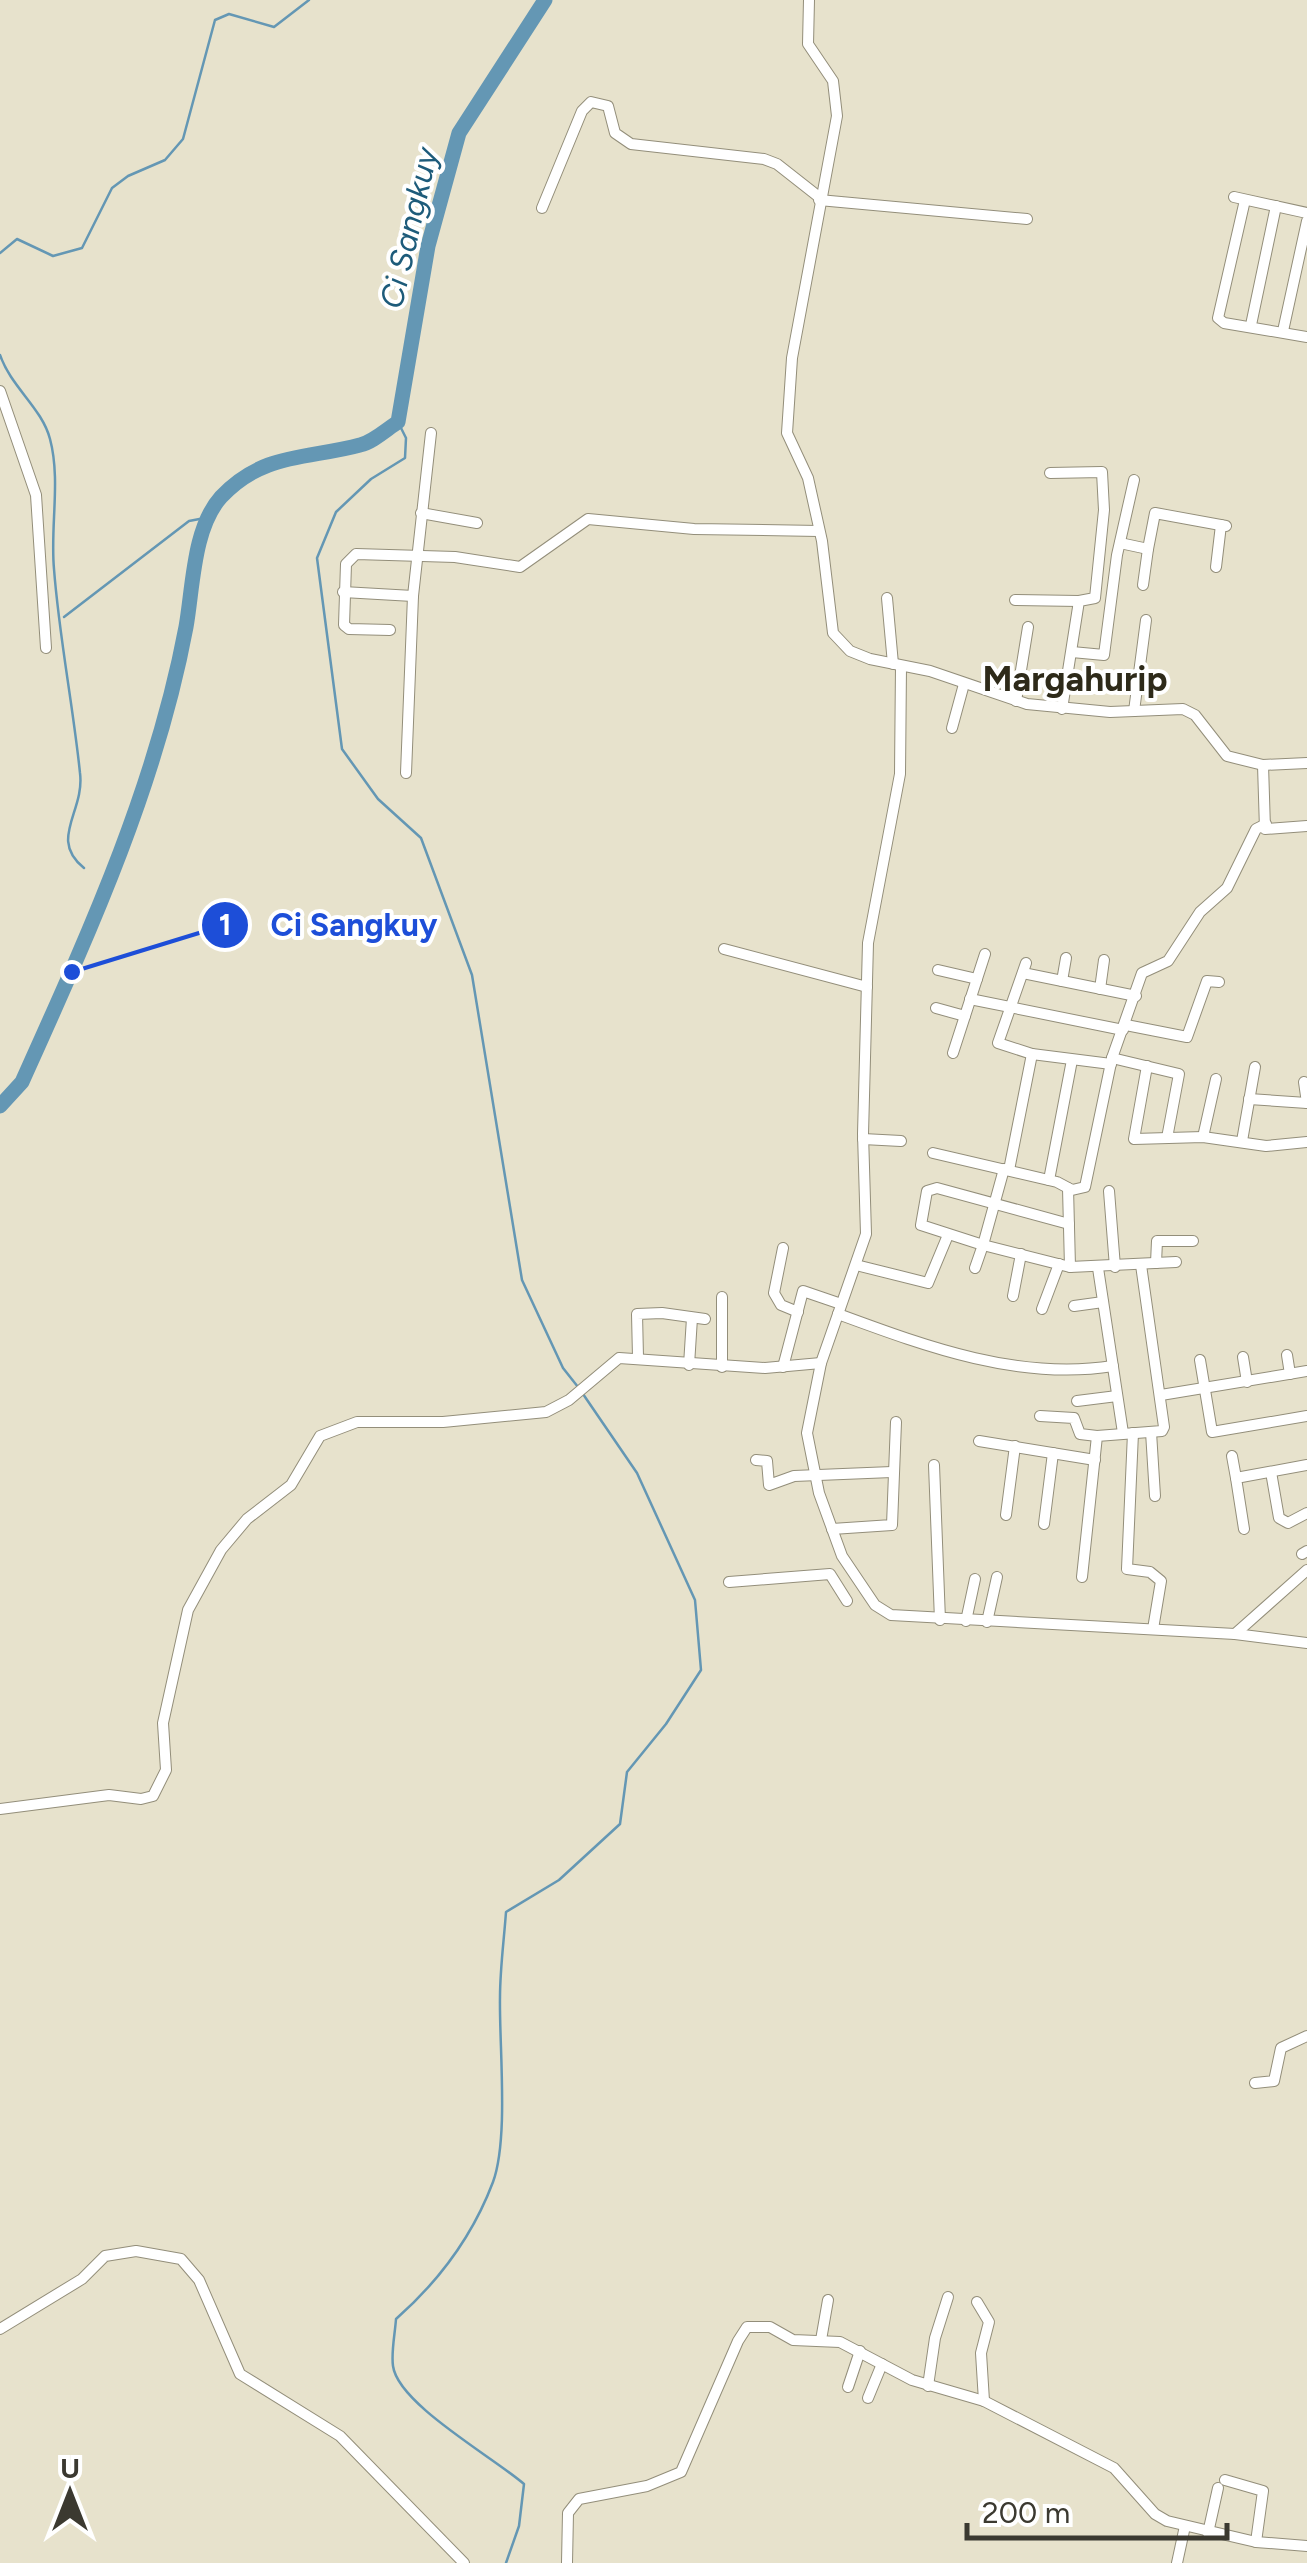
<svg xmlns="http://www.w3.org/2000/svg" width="1307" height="2563" font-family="Figtree,sans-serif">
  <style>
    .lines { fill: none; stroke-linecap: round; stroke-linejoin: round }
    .stream { stroke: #6497b4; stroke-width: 2.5 }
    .river { stroke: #6497b4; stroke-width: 15 }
    .street-casing { stroke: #938e7a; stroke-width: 12 }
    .street { stroke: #fff; stroke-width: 10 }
    .labels { text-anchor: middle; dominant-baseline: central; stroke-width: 8; stroke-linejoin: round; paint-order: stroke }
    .water-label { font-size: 32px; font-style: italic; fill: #1d5b7a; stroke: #fff }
    .quarter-label { font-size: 35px; font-weight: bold; fill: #2e2a19; stroke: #fff }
    .leader { fill: none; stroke: #1d4ed8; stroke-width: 4 }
    .callout-dot { fill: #1d4ed8; stroke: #fff; stroke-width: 4 }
    .mark-label { font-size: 30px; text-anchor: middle; font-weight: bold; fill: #fff }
    .callout-label { font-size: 32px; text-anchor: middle; font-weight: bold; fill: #1d4ed8; stroke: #fff; stroke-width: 8; stroke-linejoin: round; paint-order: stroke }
  </style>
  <rect width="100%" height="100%" fill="#e7e2cc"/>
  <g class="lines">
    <!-- stream -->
    <g class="stream">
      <polyline points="0,253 17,239 53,256 82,248 112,188 128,176 165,160 183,139 215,20 229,14 274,27 309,0"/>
      <path d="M 0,355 C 11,387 42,408 50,439 C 61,480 50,527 54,569 C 59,636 73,705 80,773 C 85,812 48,839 84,868"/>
      <polyline points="398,422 406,438 405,458 371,479 336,512 317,558 342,749 378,799 421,838 472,975 522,1280 563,1368 578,1387"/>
      <polyline points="64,617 189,521 210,517"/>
      <path d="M 506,2563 L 519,2526 L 524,2484 C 493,2457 398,2404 393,2366 C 391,2352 395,2334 396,2319 C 438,2282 473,2235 493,2182 C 509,2138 499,2046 500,1997 C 500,1969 504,1940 506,1912 L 559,1880 L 620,1824 L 627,1772 L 666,1724 L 701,1670 L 695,1600 L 637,1473 L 583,1394"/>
    </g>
    <!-- river -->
    <path class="river" d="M 0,1106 L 22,1082 C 88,935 156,787 186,627 C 193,588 193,528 221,497 C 263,452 309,459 360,445 C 373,442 387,429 398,422 L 428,246 L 459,133 L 545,0"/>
    <!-- street casing -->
    <g class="street-casing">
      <g id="street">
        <polyline points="809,0 808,44 833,81 837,116 792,358 787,433 808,478 822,541 833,633 850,651 870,659 930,671 1027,704 1110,712 1183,709 1195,715 1227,756 1263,765 1307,763"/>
        <polyline points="1234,197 1307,213"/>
        <polyline points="819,200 1027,219"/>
        <polyline points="1245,200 1218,318 1224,323 1307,337"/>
        <polyline points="542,208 582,111 591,102 608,106 615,133 631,144 764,159 777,164 819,197"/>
        <polyline points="1251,325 1276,206"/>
        <polyline points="1283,331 1307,221"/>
        <polyline points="0,391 36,495 46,648"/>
        <polyline points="1050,473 1102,472 1104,510 1095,598 1079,601 1062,709"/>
        <polyline points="421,513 477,523"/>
        <polyline points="1120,543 1148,549 1155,513 1226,526"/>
        <polyline points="1216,567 1221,525"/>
        <polyline points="1143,585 1148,549"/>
        <polyline points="343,592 413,596 431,433"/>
        <polyline points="887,598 893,664"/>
        <polyline points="1015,600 1079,601"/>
        <polyline points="390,630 349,629 344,625 346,564 356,554 455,557 520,567 588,519 694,529 819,531"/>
        <polyline points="1072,652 1104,655 1117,555 1134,480"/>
        <polyline points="901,666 900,774 868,943 863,1134 866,1234 821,1363 807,1433 819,1493 842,1556 875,1605 891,1615 1235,1634 1307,1643"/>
        <polyline points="1016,701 1028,627"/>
        <polyline points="1134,711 1146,620"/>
        <polyline points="952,728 964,684"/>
        <polyline points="1263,765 1265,829 1307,826"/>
        <polyline points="406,773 413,596"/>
        <polyline points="724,949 867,987"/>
        <polyline points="1026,963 998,1043 1032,1054 1111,1064"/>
        <polyline points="938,970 977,979"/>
        <polyline points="1023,973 1136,996"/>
        <polyline points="1062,981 1066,958"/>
        <polyline points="1100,989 1104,960"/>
        <polyline points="970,999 1123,1030"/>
        <polyline points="936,1008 965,1016"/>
        <polyline points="1126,1025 1187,1037 1207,981 1219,982"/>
        <polyline points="953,1053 985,954"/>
        <polyline points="1112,1058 1179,1074 1167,1138"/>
        <polyline points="1147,1066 1134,1139 1203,1137 1266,1146 1307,1142"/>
        <polyline points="1304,1082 1307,1103"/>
        <polyline points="1249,1099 1307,1103"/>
        <polyline points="1203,1137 1216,1079"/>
        <polyline points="863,1139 901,1141"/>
        <polyline points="1242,1141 1255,1067"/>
        <polyline points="933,1153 1057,1182 1072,1190 1085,1187 1112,1058 1142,973 1168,961 1200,912 1227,888 1256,829 1266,824"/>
        <polyline points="1004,1169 983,1245 1070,1267 1176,1262"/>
        <polyline points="1009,1170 1032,1054"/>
        <polyline points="1049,1180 1072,1060"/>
        <polyline points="1068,1188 1070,1267"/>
        <polyline points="1109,1191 1115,1267"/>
        <polyline points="783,1248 774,1293 781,1305 798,1312"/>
        <polyline points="1156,1263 1157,1241 1193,1241"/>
        <polyline points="856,1265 928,1283 948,1235"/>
        <polyline points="975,1268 983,1245 921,1225 927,1191 937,1188 1069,1224"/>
        <polyline points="1098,1268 1123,1433"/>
        <polyline points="1013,1296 1021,1254"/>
        <polyline points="1074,1306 1103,1302"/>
        <polyline points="1042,1309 1059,1264"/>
        <path d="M 838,1314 C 925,1346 1018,1381 1113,1366"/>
        <polyline points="1287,1355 1290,1374"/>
        <polyline points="638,1357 637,1314 662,1313 705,1319"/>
        <polyline points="1243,1357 1247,1382"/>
        <polyline points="1200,1360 1212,1432 1307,1416"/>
        <polyline points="689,1365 692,1318"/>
        <polyline points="722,1367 722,1297"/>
        <polyline points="783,1367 803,1291 841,1304"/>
        <polyline points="1161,1395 1307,1371"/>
        <polyline points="1077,1401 1117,1396"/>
        <polyline points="1040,1416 1074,1418 1080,1434 1097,1436"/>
        <polyline points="1151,1432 1155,1496"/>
        <polyline points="1133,1433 1127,1569 1150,1572 1161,1581 1153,1629"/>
        <polyline points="979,1441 1095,1460"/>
        <polyline points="1232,1456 1236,1478"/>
        <polyline points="756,1460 767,1461 769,1485 794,1476 892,1472"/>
        <polyline points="934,1465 940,1620"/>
        <polyline points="1271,1472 1279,1518 1288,1523 1307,1513"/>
        <polyline points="1006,1515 1015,1446"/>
        <polyline points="1044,1524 1053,1453"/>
        <polyline points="832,1529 892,1525 896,1422"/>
        <polyline points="1244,1529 1236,1478 1307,1465"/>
        <polyline points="1302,1554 1307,1551"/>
        <polyline points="1082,1577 1097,1436 1162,1431 1164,1427 1141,1265"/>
        <polyline points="729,1582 830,1574 847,1601"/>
        <polyline points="966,1621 975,1579"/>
        <polyline points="987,1622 997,1577"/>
        <polyline points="1235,1634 1307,1570"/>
        <polyline points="0,1809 109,1795 141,1799 153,1796 166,1770 163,1723 188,1610 221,1550 247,1519 291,1485 320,1436 357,1422 443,1422 546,1412 569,1400 619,1358 765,1368 821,1363"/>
        <polyline points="1255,2083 1274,2081 1281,2048 1307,2036"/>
        <polyline points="977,2302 989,2322 981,2353 984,2401"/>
        <polyline points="0,2329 82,2279 105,2256 136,2251 181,2259 199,2280 240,2374 340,2436 464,2563"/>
        <polyline points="821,2340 828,2300"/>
        <polyline points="928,2386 935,2338 948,2297"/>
        <polyline points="848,2387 860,2351"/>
        <polyline points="868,2398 882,2364"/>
        <polyline points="1225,2480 1263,2491 1256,2542"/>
        <polyline points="1208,2533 1218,2488"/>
        <polyline points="567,2563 568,2513 579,2499 647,2486 681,2472 738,2341 747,2327 770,2327 793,2340 840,2342 912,2380 984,2401 1114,2468 1155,2514 1167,2521 1256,2542 1307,2546"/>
        <polyline points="1177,2563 1185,2526"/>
      </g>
    </g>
    <!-- street -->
    <use href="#street" class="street"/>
  </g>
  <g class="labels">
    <!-- water labels -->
    <g class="water-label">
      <text transform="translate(409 228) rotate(-77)">Ci Sangkuy</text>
    </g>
    <!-- quarter labels -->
    <g class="quarter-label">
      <text x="1075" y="679">Margahurip</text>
    </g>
  </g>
  <!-- callouts -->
  <path class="leader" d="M72 972L225 925"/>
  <g class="callout-dot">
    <circle cx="72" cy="972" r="10"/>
    <circle cx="225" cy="925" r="25"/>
  </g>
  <g class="mark-label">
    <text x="225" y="935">1</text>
  </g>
  <g class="callout-label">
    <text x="354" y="936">Ci Sangkuy</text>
  </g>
  <!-- north arrow -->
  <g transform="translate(70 2493)" stroke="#ffffff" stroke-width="8" paint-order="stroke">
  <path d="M0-8L18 38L0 25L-18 38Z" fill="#3b3930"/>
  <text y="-15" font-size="28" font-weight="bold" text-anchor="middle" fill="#3b3930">U</text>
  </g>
  <!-- scale -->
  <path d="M967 2523v15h260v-15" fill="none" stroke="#3b3930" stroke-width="5"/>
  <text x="982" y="2523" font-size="30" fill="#3b3930" stroke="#ffffff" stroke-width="8" paint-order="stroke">200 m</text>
</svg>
